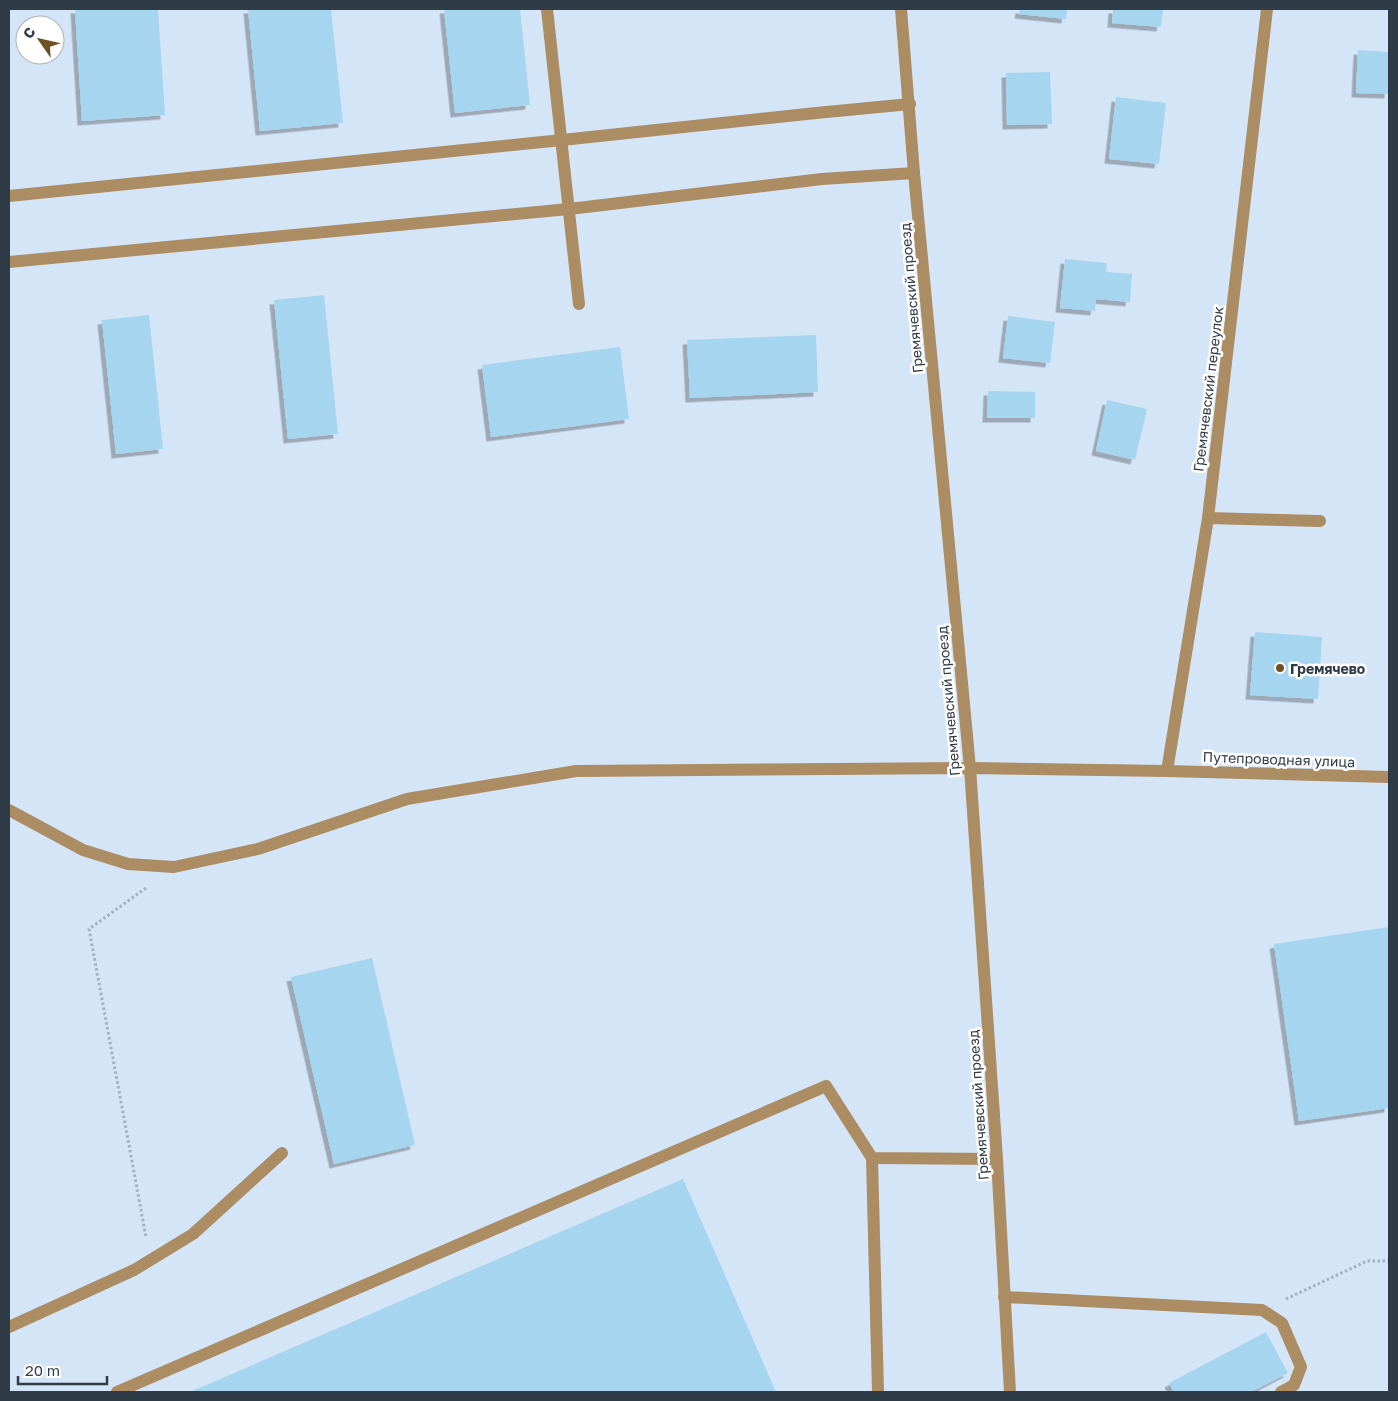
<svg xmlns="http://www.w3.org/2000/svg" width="1398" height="1401" font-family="'Golos Text',sans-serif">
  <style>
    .building { fill: #a6d5f0; filter: url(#shadow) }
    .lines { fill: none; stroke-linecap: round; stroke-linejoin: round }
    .path { stroke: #a2b0c2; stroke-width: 3; stroke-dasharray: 2.5 2.5; stroke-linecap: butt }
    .minor { stroke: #ac8c62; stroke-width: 12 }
    .poi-dot { fill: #6f5025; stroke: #fff; stroke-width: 2 }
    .labels { text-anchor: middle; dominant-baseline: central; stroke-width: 5; stroke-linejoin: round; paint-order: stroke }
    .street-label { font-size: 14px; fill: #303b48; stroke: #fff }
    .poi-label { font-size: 14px; font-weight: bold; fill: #303b48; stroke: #fff; text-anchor: start }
  </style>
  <defs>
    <filter id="shadow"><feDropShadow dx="-4.5" dy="4.5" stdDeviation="0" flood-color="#0004"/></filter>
  </defs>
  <rect width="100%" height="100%" fill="#d5e5f8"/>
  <!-- building -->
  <g class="building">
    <polygon points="75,9 158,9 165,115 82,121"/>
    <polygon points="248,9 331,9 343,123 260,131"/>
    <polygon points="444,9 520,9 530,105 455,113"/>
    <polygon points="1020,9 1067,9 1066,19 1019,14"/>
    <polygon points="1113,9 1163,9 1161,27 1112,23"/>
    <polygon points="1358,50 1389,52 1389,94 1356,93"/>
    <polygon points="1050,72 1052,124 1007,125 1006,73"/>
    <polygon points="1116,97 1166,103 1159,164 1109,159"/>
    <polygon points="1065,259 1107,263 1106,272 1132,274 1130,302 1096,299 1095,311 1060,308"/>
    <polygon points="324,295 338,434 288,439 274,300"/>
    <polygon points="149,315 163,449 116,454 102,320"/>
    <polygon points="1008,316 1055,322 1050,363 1003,358"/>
    <polygon points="816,335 818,392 690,398 687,340"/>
    <polygon points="620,347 629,419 491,437 482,365"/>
    <polygon points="988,391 1035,392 1035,418 987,418"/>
    <polygon points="1107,400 1147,409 1135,460 1096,451"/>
    <polygon points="1255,632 1322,637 1318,699 1250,695"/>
    <polygon points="1389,927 1389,1108 1299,1121 1274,944"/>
    <polygon points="372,958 415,1145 334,1164 291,977"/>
    <polygon points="683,1179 776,1392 190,1392"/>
    <polygon points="1266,1332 1288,1373 1251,1392 1174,1392 1169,1383"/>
  </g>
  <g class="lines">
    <!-- path -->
    <g class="path">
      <polyline points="146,888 89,929 146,1237"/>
      <polyline points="1286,1299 1367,1261 1389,1261"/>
    </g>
    <!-- minor -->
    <g class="minor">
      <polyline points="547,9 579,304"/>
      <polyline points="901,9 914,173 970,768 997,1159 1010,1392"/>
      <polyline points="9,196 562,140 816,113 910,104"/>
      <polyline points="9,262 569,209 822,179 914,173"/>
      <polyline points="1208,518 1320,521"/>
      <polyline points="1167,771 1208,518 1267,9"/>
      <polyline points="9,810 83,850 128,864 174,867 258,849 407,799 576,771 970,768 1167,771 1389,777"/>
      <polyline points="872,1158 878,1392"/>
      <polyline points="1004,1297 1262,1310 1282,1323 1301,1367 1294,1385 1281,1392"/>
      <polyline points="9,1327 134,1270 193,1234 282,1153"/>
      <polyline points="117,1392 826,1086 872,1158 997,1159"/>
    </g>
  </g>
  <!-- markers -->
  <circle class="poi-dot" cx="1280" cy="668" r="5"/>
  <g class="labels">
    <!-- street labels -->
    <g class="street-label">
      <text transform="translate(911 298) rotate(-95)">Гремячевский проезд</text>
      <text transform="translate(1208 389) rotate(-83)">Гремячевский переулок</text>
      <text transform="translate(948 701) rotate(-95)">Гремячевский проезд</text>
      <text transform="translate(1279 759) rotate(2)">Путепроводная улица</text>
      <text transform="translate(978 1105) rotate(-94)">Гремячевский проезд</text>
    </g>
    <!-- poi labels -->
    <g class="poi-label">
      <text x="1290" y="668">Гремячево</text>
    </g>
  </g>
  <!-- border -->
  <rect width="1398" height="1401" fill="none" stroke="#303b48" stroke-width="20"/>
  <!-- north arrow -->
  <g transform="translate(40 40) rotate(304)"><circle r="24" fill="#ffffff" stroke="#acb1b6"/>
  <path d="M0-4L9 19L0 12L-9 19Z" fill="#6f5025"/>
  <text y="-8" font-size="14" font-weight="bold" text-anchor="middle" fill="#303b48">С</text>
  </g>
  <!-- scale -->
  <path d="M18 1376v8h89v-8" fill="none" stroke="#303b48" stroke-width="2.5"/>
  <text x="25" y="1376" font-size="15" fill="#303b48" stroke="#ffffff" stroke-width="4" paint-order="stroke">20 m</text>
</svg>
